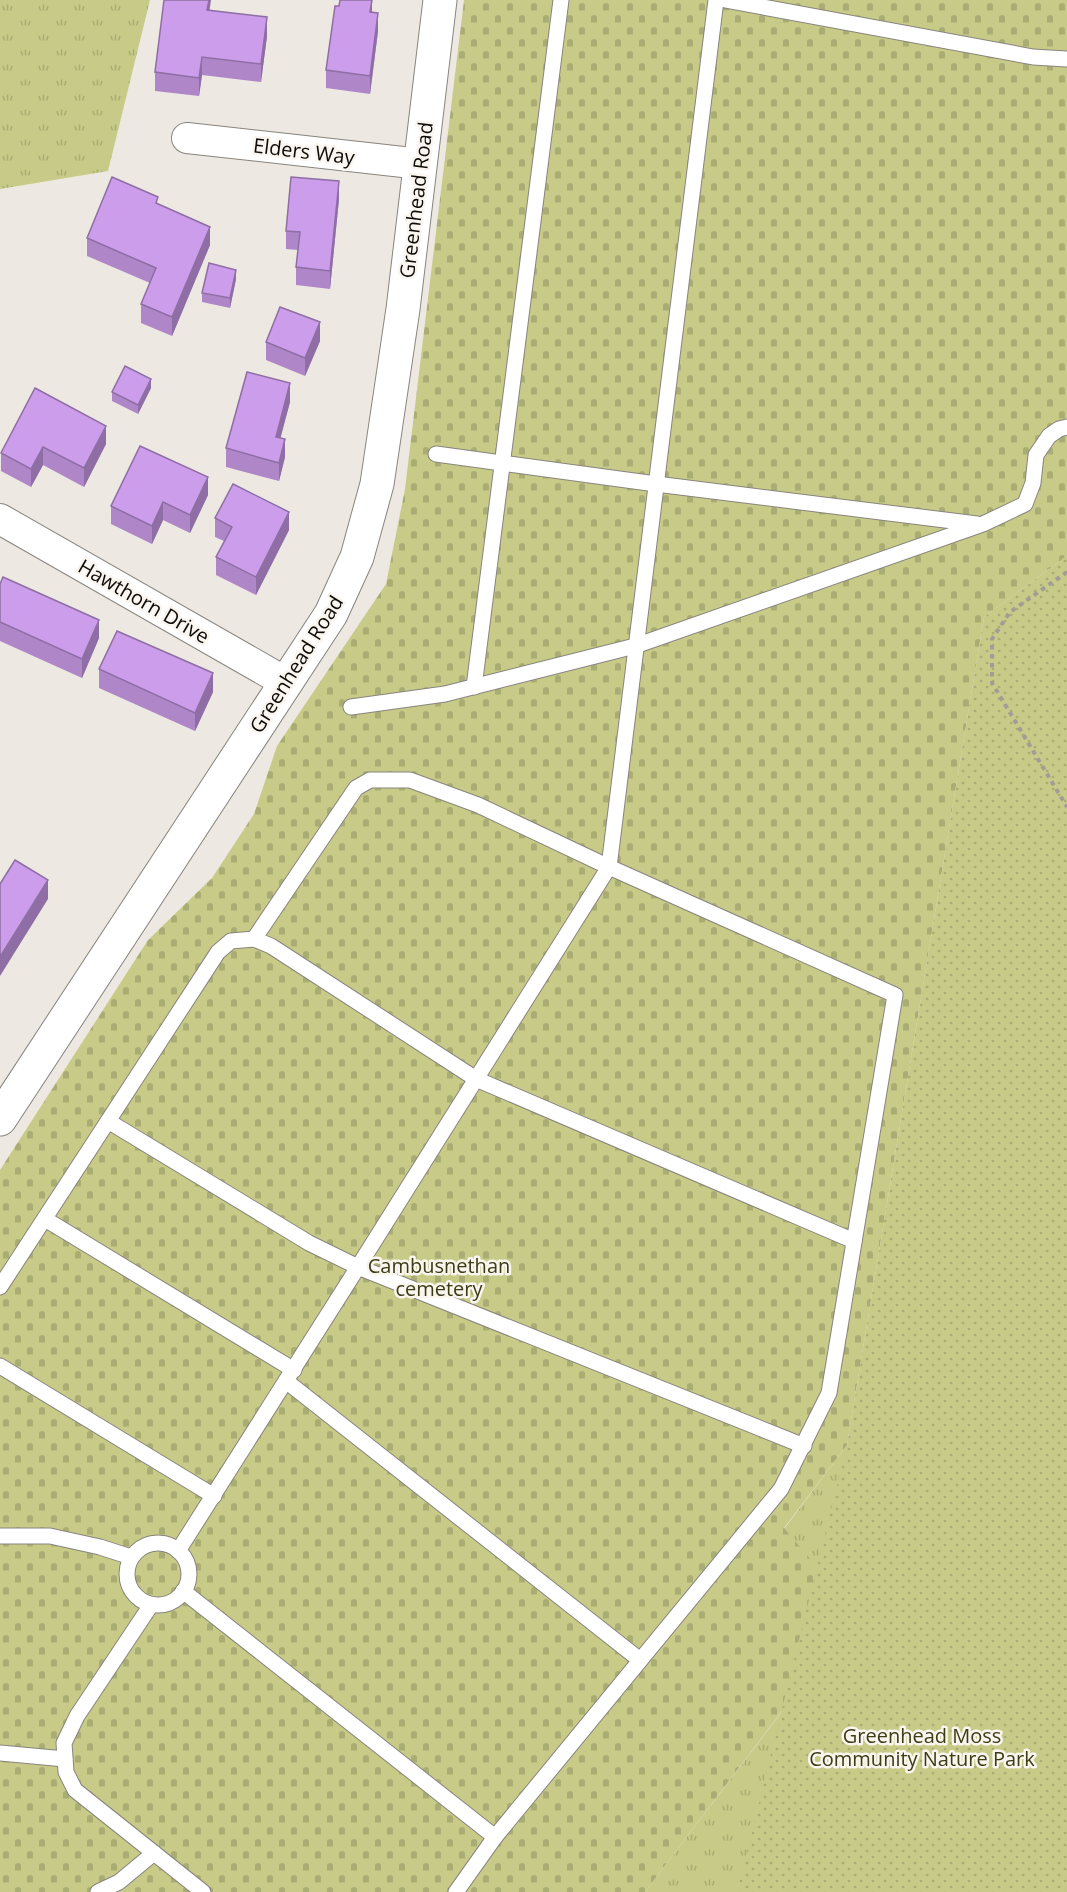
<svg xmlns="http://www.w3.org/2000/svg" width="1067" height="1892" font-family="'Open Sans',sans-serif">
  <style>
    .grass { fill: url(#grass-tufts) }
    .cemetery { fill: url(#cemetery-stones) }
    .park { fill: url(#park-dots) }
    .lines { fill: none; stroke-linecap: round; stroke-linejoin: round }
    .lane-casing { stroke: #88847e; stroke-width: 17 }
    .street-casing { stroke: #88847e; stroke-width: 32 }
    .secondary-casing { stroke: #88847e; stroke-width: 35 }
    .path { stroke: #a09c97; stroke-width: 4; stroke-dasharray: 4.5 4.5; stroke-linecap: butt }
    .lane { stroke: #fff; stroke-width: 15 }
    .street { stroke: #fff; stroke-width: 30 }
    .secondary { stroke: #fff; stroke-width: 33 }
    .wall { fill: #af87c9 }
    .shaded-wall { fill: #8e6ea4 }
    .building { fill: #cb9dea; stroke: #8e6ea4; stroke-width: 1.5 }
    .labels { text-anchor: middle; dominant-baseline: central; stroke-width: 5; stroke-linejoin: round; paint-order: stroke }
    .street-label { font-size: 20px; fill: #0d0b09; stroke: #faf5ee }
    .park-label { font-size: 20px; fill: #3c3d15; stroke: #faf5ee }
  </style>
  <defs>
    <pattern id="grass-tufts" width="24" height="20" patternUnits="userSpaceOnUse" patternTransform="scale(1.5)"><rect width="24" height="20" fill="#c7cb87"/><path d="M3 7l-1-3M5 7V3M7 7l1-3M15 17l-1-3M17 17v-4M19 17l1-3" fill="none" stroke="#aaad73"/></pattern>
    <pattern id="cemetery-stones" width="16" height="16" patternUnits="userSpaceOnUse" patternTransform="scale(1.5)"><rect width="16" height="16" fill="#c7cb87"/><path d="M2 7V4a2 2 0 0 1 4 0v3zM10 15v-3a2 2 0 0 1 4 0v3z" fill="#aaad73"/></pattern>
    <pattern id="park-dots" width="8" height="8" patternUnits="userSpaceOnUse" patternTransform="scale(1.5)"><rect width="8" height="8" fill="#c7cb87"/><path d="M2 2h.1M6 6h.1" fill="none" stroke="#aaad73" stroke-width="1.8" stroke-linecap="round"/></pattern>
  </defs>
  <rect width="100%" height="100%" fill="#ede8e1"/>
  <!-- grass -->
  <g class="grass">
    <polygon points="0,0 150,0 108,171 0,189"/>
    <polygon points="847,1445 906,1525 942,1648 916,1788 860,1892 645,1892 856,1614 784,1529"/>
  </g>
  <!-- cemetery -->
  <polygon class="cemetery" points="464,0 1067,0 1067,556 984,617 847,1445 784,1528 856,1613 645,1892 0,1892 0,1170 148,940 212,878 254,814 277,746 386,584 405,489"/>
  <!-- park -->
  <polygon class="park" points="1067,556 1067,1892 737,1892 847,1445 984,617"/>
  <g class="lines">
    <!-- lane casing -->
    <g class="lane-casing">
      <g id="lane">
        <polyline points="725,0 1033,57 1067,59"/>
        <polyline points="436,454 656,484 977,524"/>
        <polyline points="474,687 561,0"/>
        <polyline points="351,707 445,694 635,646 983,524 1025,504 1033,483 1036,455 1049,436 1059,429 1067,427"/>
        <polyline points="254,939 356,788 370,780 410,780 478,805 609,867 895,995 829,1393 781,1489 495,1837 456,1892"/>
        <polyline points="108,1121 309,1243 358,1267 804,1446"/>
        <polyline points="45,1219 294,1370"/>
        <polyline points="0,1287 218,952 231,941 254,939 271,946 476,1079 854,1241"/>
        <polyline points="0,1366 214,1496"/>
        <polyline points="286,1381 640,1660"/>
        <polyline points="0,1536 50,1536 100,1547 131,1557"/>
        <circle cx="158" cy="1574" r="31"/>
        <polyline points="178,1551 358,1267 609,867 716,0"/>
        <polyline points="183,1591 495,1837"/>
        <polyline points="151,1605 77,1716 64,1743 66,1772 75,1790 203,1892"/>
        <polyline points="0,1753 65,1759"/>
        <polyline points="98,1892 119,1882 154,1853"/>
      </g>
    </g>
    <!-- street casing -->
    <g class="street-casing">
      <g id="street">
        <polyline points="187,138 421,164"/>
        <polyline points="0,519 287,683"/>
      </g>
    </g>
    <!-- secondary casing -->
    <g class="secondary-casing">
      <polyline id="secondary" points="0,1119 331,614 357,557 377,484 403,309 440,0"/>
    </g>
    <!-- path -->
    <polyline class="path" points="1067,572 1010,612 992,639 992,683 1067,807"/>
    <!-- lane -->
    <use href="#lane" class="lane"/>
    <!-- street -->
    <use href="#street" class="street"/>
    <!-- secondary -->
    <use href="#secondary" class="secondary"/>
  </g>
  <!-- wall -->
  <g class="wall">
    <polygon points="372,0 372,12 378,31 370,94 326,88 326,70 339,6"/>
    <polygon points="210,10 267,36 261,82 202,75 199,96 155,91 155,72"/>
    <polygon points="339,199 330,289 296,285 296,267 298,250 286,249 286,231"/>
    <polygon points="158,205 210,245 172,336 141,323 141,304 150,283 87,256 87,238"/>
    <polygon points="236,279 230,308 202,302 202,293"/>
    <polygon points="320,341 305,376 266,360 266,342"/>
    <polygon points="35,388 106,444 84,487 43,465 31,487 1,471 1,453"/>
    <polygon points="151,388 138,414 112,401 112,392"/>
    <polygon points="290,402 280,438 285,457 279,481 226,467 226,448"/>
    <polygon points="208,495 190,533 163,520 152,544 111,524 111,506"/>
    <polygon points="215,518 289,530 256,595 216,575 216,557 224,541 215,537"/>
    <polygon points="0,584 99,638 82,678 0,641"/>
    <polygon points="99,669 213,692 195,731 99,688"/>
  </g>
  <!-- shaded-wall -->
  <g class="shaded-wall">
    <polygon points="209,0 211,0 207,28 207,10"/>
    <polygon points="372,0 372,12 370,12"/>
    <polygon points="378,13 378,31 370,94 370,76"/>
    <polygon points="267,17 267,36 261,82 261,64"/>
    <polygon points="202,57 202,75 199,96 199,78"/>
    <polygon points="339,181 339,199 330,289 330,271"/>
    <polygon points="210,227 210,245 172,336 172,317"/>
    <polygon points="236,270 236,279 230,308 230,298"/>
    <polygon points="320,322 320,341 305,376 305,358"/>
    <polygon points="151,379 151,388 138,414 138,405"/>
    <polygon points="290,383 290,402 276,455 276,437"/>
    <polygon points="106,426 106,444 84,487 84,468"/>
    <polygon points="285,439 285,457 279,481 279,463"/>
    <polygon points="43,447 43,465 31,487 31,469"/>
    <polygon points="208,477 208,495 190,533 190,515"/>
    <polygon points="163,502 163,520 152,544 152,526"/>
    <polygon points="289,512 289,530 256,595 256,577"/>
    <polygon points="99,620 99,638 82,678 82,659"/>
    <polygon points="213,673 213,692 195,731 195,713"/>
    <polygon points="48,880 48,899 0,976 0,957"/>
  </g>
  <!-- building -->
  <g class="building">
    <polygon points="164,0 209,0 207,10 267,17 261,64 202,57 199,78 155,72"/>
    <polygon points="340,0 372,0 370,12 378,13 370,76 326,70 335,6 339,6"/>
    <polygon points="112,177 158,197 156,203 210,227 172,317 141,304 156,268 87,238"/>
    <polygon points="291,177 339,181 330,271 296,267 300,232 286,231"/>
    <polygon points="209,263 236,270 230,298 202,293"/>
    <polygon points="280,307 320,322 305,358 266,342"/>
    <polygon points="125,366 151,379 138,405 112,392"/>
    <polygon points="247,372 290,383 276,437 285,439 279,463 226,448"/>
    <polygon points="35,388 106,426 84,468 43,447 31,469 1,453"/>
    <polygon points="140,446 208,477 190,515 163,502 152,526 111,506"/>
    <polygon points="233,484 289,512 256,577 216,557 232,527 215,518"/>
    <polygon points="3,577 99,620 82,659 0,622 0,584"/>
    <polygon points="117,631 213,673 195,713 99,669"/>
    <polygon points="15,860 48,880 0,957 0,884"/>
  </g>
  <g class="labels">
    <!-- street labels -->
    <g class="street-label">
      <text transform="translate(304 151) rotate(7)">Elders Way</text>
      <text transform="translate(416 200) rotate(-83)">Greenhead Road</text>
      <text transform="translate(144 601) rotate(30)">Hawthorn Drive</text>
      <text transform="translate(296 664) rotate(-58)">Greenhead Road</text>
    </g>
    <!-- park labels -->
    <g class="park-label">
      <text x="439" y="1265">Cambusnethan<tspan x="439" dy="23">cemetery</tspan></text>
      <text x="922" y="1735">Greenhead Moss<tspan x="922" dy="23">Community Nature Park</tspan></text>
    </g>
  </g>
</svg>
